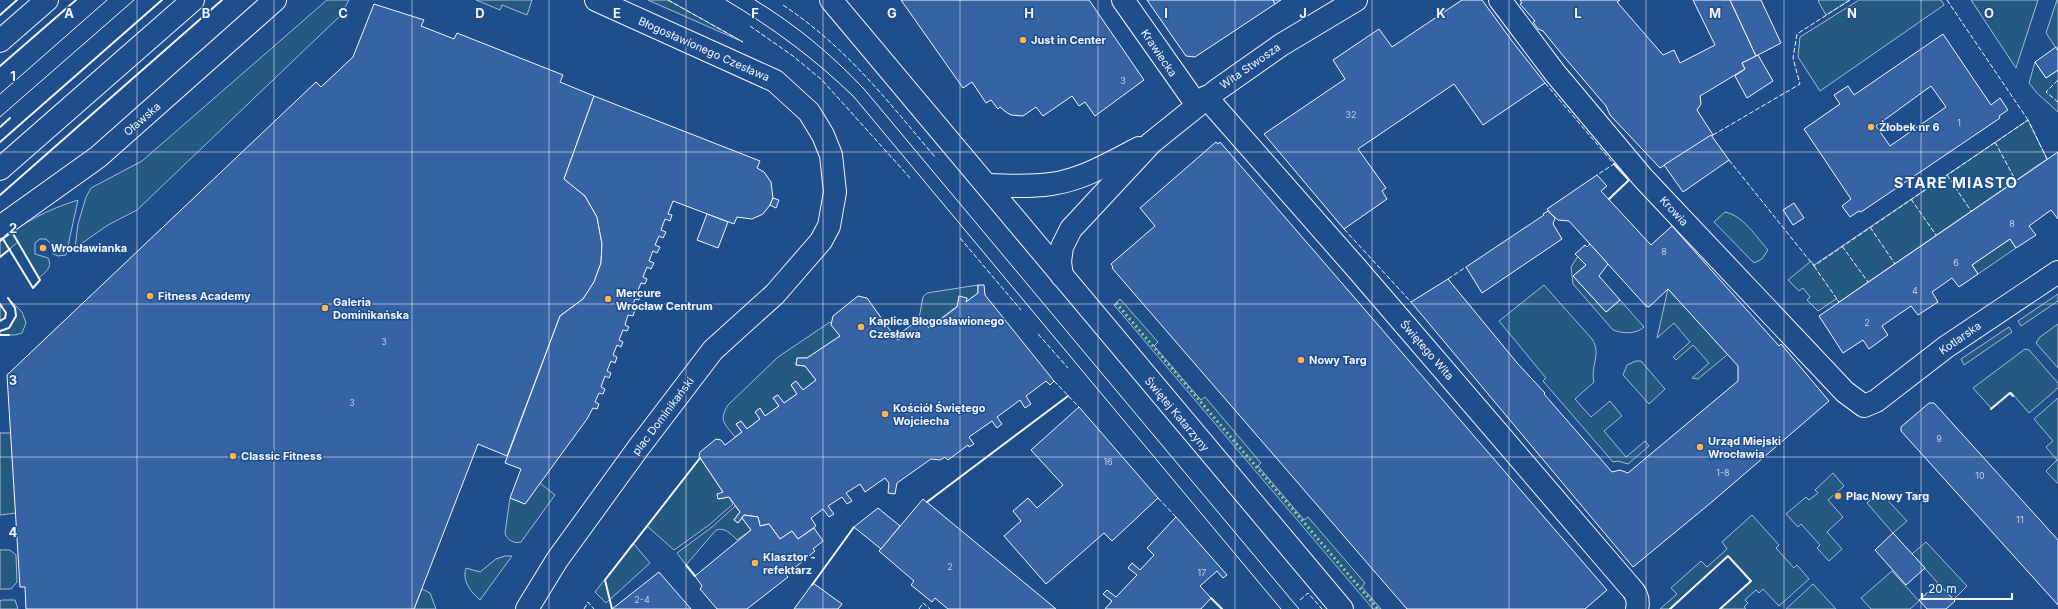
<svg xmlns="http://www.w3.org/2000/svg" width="2058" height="609" font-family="Inter,sans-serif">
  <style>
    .green { fill: #245a82; stroke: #a8bbd7 }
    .building { fill: #3563a3; stroke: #f2f6ff; fill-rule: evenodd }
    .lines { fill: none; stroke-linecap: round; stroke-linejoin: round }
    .minor-casing { stroke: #f2f6ff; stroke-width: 24 }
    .tertiary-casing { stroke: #f2f6ff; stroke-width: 24 }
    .secondary-casing { stroke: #f2f6ff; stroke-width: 24 }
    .minor { stroke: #1f4e8c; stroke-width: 22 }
    .tertiary { stroke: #1f4e8c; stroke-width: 22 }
    .secondary { stroke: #1f4e8c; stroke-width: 22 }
    .tram { stroke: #f2f6ff; stroke-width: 1 }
    .hedge { stroke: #97c8a6; stroke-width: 3; stroke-dasharray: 2 3; stroke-linecap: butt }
    .fence { stroke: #f2f6ff; stroke-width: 1; stroke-dasharray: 5 2; stroke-linecap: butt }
    .wall { stroke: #f2f6ff; stroke-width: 2 }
    .grid { fill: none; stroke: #f2f6ff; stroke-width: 1; stroke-opacity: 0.55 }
    .poi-dot { fill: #ffb74d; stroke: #1f4e8c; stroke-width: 1.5 }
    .labels { text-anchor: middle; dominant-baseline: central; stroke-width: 3; stroke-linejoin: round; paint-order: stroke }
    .number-label { font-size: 9px; fill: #c3d1e8 }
    .poi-label { font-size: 11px; font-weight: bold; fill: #f2f6ff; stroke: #1f4e8c; text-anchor: start }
    .street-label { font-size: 11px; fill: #f2f6ff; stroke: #1f4e8c }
    .district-label { font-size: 15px; font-weight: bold; letter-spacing: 1px; fill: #f2f6ff; stroke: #1f4e8c }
    .grid-label { font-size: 13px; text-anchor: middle; font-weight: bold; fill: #f2f6ff; stroke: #1f4e8c; stroke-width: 3; stroke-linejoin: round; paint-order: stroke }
  </style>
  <rect width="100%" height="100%" fill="#1f4e8c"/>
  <!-- green -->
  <g class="green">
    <polygon points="327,0 349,0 340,16 137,210 108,225 75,248 78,224 86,197 91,188 142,161"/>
    <polygon points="476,0 532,0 527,15 502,5 500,10"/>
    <polygon points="648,0 668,0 743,42"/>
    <polygon points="1819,0 1850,0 1826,15 1818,1"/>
    <polygon points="1859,0 1941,0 1944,5 1820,91 1798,57 1800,37"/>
    <polygon points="1971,0 2038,0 2016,68 1975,6"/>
    <polygon points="2057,0 2058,0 2058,51 2046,33"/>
    <polygon points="2035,62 2046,78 2058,70 2058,112 2037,93 2029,83"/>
    <polygon points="2028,120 2047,159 1839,302 1836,299 1818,311 1807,300 1810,297 1803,288 1799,291 1788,280 1811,261 1814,265"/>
    <path d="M 78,200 L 66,255 L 58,256 L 53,254 L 52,245 L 46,239 L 40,239 L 35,243 L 35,254 L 48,258 C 53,268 45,272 39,278 L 18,242 L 0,257 L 0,242 C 23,222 49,209 78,200 Z"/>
    <path d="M 1725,212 C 1744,216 1756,237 1768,250 L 1762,259 L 1754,263 L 1714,222 Z"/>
    <polygon points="2010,239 2016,248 1978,274 1972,265"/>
    <path d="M 1578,256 L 1586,265 L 1573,276 L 1606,312 L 1620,300 L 1644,327 C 1637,334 1623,334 1613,330 L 1573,284 L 1571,267 Z"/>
    <polygon points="978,285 978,293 966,302 967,298 929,328 924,321 920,324 920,326 918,324 923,297 927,293"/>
    <path d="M 1544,285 L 1592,339 C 1602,354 1590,366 1594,382 L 1575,399 L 1591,417 L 1610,401 L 1622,416 L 1604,431 L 1626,457 L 1645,441 L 1649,446 L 1628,464 L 1618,461 L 1613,462 L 1543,381 L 1546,378 L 1499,321 Z"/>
    <polygon points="1668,289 1728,354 1698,379 1692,378 1709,363 1693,345 1676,360 1673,357 1690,342 1674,323 1657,338"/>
    <polygon points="2058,294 2058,301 2021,326 2018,321"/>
    <polygon points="8,298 22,312 26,323 22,333 15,335 0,335 0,331 9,328 16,316 15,308"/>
    <polygon points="1120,299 1158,342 1154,346 1201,400 1205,397 1261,463 1258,466 1304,520 1308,517 1365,583 1362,587 1381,609 1373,609 1114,305"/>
    <polygon points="0,304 6,313 5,318 0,321"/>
    <path d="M 830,322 L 840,336 L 807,358 L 797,358 L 796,365 L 805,366 L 816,380 L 803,390 L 796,381 L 791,385 L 797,394 L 784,403 L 777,395 L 773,398 L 779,406 L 765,416 L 760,408 L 755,412 L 760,419 L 747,429 L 741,421 L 736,424 L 742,432 L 735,437 C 725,424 718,421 728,405 L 778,357 Z"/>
    <polygon points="2058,324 2058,368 2036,343 2040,337"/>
    <polygon points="2009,327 2012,332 1964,365 1961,359"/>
    <polygon points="2025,349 2029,350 2058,383 2058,388 2029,413 2011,392 1991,408 1973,388"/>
    <polygon points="1636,361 1641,361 1665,389 1649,404 1623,375 1627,365"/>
    <polygon points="2058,398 2058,483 2057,483 2046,471 2057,460 2046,447 2053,441 2034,419"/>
    <polygon points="0,433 11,433 16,513 0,515"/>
    <polygon points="700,458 723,492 718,499 729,497 733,504 709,525 674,550 647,526"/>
    <polygon points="1833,473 1844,486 1828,500 1843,517 1827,532 1842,549 1829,561 1817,548 1820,545 1801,524 1798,527 1786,514 1806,497 1809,500 1818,493 1815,490"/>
    <path d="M 540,483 L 555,495 L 521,542 C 514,544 507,540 505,533 L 510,498 L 525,504 Z"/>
    <polygon points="1879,491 1907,521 1893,533 1867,503"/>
    <path d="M 735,506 L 740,512 L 734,520 L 738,523 L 742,518 L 751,530 L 737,540 C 731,534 725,527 716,530 L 686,565 L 677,553 L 712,527 Z"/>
    <polygon points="1752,515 1779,545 1776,548 1794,568 1797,565 1809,579 1779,606 1763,589 1759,593 1756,590 1745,600 1748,603 1744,607 1746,609 1720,609 1751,581 1728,556 1669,609 1660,609 1677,594 1671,588 1701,561 1707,567 1727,549 1722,542"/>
    <polygon points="1926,542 1967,586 1953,600 1912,554"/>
    <polygon points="633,543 650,563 606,603 595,592"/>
    <polygon points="0,550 10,550 16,555 17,582 11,589 0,589"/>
    <path d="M 505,556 L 512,556 L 480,600 C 470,591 462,581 466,568 L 480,572 L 496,559 Z"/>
    <polygon points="1892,571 1919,601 1910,609 1871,609 1861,598"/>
    <polygon points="1813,584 1836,609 1786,609"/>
    <polygon points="422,589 430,593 436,609 414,609"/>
    <polygon points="2,600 15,600 18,609 0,609 0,601"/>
  </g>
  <!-- building -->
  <g class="building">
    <polygon points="901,0 1089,0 1144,80 1095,116 1085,102 1079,106 1072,96 1043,116 1036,107 1023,116 1011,115 1006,112 1000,107 998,109 991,100 986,103 972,82 963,88"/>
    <polygon points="1147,0 1273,0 1275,4 1195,57 1186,56"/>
    <polygon points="1273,0 1281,0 1275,4"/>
    <polygon points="1462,0 1482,0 1512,41 1545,83 1483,125 1454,84 1358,149 1386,188 1382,191 1387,199 1344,229 1264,134 1345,79 1333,60 1379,29 1392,47"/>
    <polygon points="1520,0 1620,0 1617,2 1663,55 1674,50 1680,63 1715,45 1693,0 1730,0 1756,56 1742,63 1745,69 1700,96 1701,104 1697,110 1713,135 1660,168 1610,115 1606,106 1560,52 1543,31 1538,29 1533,22 1535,21 1520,4 1522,3"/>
    <polygon points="1730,0 1761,0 1781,43 1756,56"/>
    <polygon points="374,4 424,20 421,26 454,39 457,33 563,75 560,82 594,96 564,179 585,196 597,217 602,244 601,263 594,282 583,299 560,316 507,456 478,444 414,609 26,609 25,587 20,587 7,375 316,82 321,87 353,57"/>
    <path d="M 1943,34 L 1991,105 L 2000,98 L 2008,110 L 1999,116 L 2000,118 L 1861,212 L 1859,211 L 1850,217 L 1842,206 L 1851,199 L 1804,129 L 1840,104 L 1834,95 L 1848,86 L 1854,95 ZM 1931,86 L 1946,107 L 1890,146 L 1876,126 Z"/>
    <polygon points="2056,47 2058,51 2058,70 2046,78 2035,62"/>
    <polygon points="1758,55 1773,81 1747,98 1735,76 1745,69 1742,63"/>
    <polygon points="594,96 760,161 757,168 764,172 771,182 773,198 770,205 763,214 752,219 737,217 734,224 673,201 668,214 672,215 670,221 665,219 661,230 666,232 663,238 659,236 655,245 660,247 657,253 653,251 649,261 654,263 651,269 647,267 643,277 647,279 645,284 641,283 637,293 641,294 639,300 635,299 631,309 635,310 633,316 628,315 625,325 629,327 627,331 623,330 619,340 623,342 621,347 617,345 613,355 617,357 615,363 611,361 607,371 611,373 609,378 605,376 601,387 605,389 603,394 599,393 595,402 599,404 597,409 593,408 587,419 525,504 510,498 521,469 505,463 560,316 583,299 594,282 601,263 602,244 597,217 585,196 564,179"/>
    <polygon points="1711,135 1729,160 1683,192 1664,165"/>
    <polygon points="1216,142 1218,144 1220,142 1607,590 1585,609 1407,609 1112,268 1113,267 1111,264 1155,226 1140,208"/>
    <polygon points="2058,152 2058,219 2051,210 2029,226 2036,235 2016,248 2010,239 1972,265 1978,274 1959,287 1952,278 1932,292 1938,302 1918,315 1911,306 1892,319 1882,326 1888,335 1869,349 1863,340 1843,353 1819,316"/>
    <polygon points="1597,175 1607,186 1601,191 1651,245 1672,226 1779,346 1781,344 1829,401 1713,501 1633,567 1411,302 1448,279 1518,364 1545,393 1544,394 1612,472 1620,470 1628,473 1738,381 1738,366 1668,289 1649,307 1646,306 1569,221 1558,220 1551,214 1547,209"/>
    <polygon points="773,198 779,200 776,208 770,205"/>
    <polygon points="1794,203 1804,218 1793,225 1783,210"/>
    <polygon points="1548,211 1555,218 1553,224 1562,239 1482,293 1466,267 1544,215 1543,214"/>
    <polygon points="707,214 728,222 718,248 697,240"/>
    <polygon points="1590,244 1608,264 1599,276 1620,300 1606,312 1573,276 1586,265 1575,254 1585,245 1587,247"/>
    <polygon points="978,285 984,285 985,295 1054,381 1050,385 1046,381 1026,396 1031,404 1025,408 1020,400 997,417 1002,424 997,428 992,421 969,437 974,444 969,447 968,445 948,460 945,457 940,460 931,459 897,483 895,494 888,493 889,483 885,478 865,492 860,484 846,493 852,501 847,504 842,497 828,506 834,514 829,517 823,509 811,518 816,526 798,539 792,531 780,539 769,524 760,526 758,517 744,515 738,523 734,520 740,512 729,497 718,499 717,494 723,492 699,456 700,452 716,439 721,440 725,445 742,432 736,424 741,421 747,429 760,419 755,412 760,408 765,416 779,406 773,398 778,395 784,403 797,394 791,385 796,381 803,390 816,380 805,366 796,365 797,358 807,358 840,336 831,325 833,316 858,296 867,298 897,340 900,339 899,334 914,323 920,326 920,324 924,321 929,328 957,307 959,296 967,298 966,302 978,293"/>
    <polygon points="1929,403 1934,403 2058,540 2058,605 1901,431 1901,427"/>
    <polygon points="1079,407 1158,498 1112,541 1104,533 1046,584 1004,536 1021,521 1013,511 1028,498 1037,508 1063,485 1031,450"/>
    <polygon points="923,499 1038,594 1056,609 948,609 935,598 932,602 911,585 914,581 879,551"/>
    <polygon points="878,508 900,526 881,549 854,527"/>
    <polygon points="744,515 758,517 760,526 769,524 780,539 792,531 798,539 814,528 823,541 813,549 815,551 786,575 788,577 747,609 717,609 700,589 702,586 695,576 751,530 742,518"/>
    <polygon points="1176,517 1227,575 1223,578 1217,571 1200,586 1211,598 1201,609 1105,609 1112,601 1103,594 1107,590 1116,597 1137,575 1128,568 1132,563 1140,570 1154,555 1147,548"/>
    <polygon points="1893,533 1925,568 1906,585 1875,550"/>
    <polygon points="659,572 691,609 612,609"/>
    <polygon points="813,583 842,604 838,609 794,609"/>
    <polygon points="1938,583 1955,601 1946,609 1927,609 1919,600"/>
  </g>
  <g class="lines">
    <!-- minor casing -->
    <g class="minor-casing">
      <g id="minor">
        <polyline points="1123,0 1197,105"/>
        <polyline points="1500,0 1555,73 1643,178 1845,392 1864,406 1876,401 1946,347 2058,272"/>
        <path d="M 1206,97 L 1358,270 L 1631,588 C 1637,594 1639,601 1637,609"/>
        <path d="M 987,185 C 1009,186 1030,187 1051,184 C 1082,180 1112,162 1139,148"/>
        <polyline points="1062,276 1060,262 1062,247 1071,229 1151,143 1217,90 1281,45 1356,0"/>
      </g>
    </g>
    <!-- tertiary casing -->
    <g class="tertiary-casing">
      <g id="tertiary">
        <polyline points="831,0 1342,609"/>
        <polyline points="0,227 98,157 275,0"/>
        <polyline points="527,609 557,560 639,447 713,350 775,294 821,241 829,226 835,192 831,155 823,135 809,112 775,81 596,0"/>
      </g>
    </g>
    <!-- secondary casing -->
    <g class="secondary-casing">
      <g id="secondary">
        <polyline points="0,41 47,0"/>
        <polyline points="0,169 193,0"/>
      </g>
    </g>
    <!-- minor -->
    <use href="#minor" class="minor"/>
    <!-- tertiary -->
    <use href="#tertiary" class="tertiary"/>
    <!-- secondary -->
    <use href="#secondary" class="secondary"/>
    <!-- tram -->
    <g class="tram">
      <path d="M 726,0 C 773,28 815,59 854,97 L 1281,609"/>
      <path d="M 755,0 C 796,25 831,54 864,89 L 1299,609"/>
      <polyline points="0,94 107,0"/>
      <polyline points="0,117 134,0"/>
    </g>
    <!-- hedge -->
    <polyline class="hedge" points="1116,303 1378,609"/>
    <!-- fence -->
    <g class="fence">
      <polyline points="668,0 743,42"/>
      <polyline points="1947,0 2028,120"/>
      <path d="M 783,5 C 847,48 886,99 935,157"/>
      <polyline points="750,26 793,56 822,80 911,179"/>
      <polyline points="2058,80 2046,92 2058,102"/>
      <polyline points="1545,83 1614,164 1597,175"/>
      <polyline points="1713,135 1800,84 1793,58 1797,34 1850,0"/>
      <polyline points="1995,142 2016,181"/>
      <polyline points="1729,160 1814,266 2028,120 2047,159"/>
      <polyline points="1947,175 1971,211"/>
      <polyline points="1911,199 1936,235"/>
      <polyline points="1870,227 1895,264"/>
      <polyline points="1344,229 1411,302"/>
      <polyline points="960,238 1021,310"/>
      <polyline points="1842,246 1868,282"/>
      <polyline points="1814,266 1839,302"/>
      <polyline points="1448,279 1466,267"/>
      <polyline points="1038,334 1068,368"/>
      <polyline points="1054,381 1079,407"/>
      <polyline points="1158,498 1176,517"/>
      <polyline points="1300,600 1308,593 1322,609"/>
      <polyline points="584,609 588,602 594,609"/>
      <polyline points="919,609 923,603 930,609"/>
    </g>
    <!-- wall -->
    <g class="wall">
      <polyline points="0,15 17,0"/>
      <polyline points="0,66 76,0"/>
      <polyline points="0,127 10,118"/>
      <polyline points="0,142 162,0"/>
      <polyline points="0,195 222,0"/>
      <polyline points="1609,199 1629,180 1614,164"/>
      <polyline points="3,239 33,288 40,280 12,232"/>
      <polyline points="0,241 11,231"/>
      <polyline points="0,257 10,249"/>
      <polyline points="0,304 6,313 5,318 0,321"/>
      <polyline points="0,331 9,328 16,316 15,308 8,298"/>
      <polyline points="0,335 9,335"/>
      <polyline points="1991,409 2010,393 2013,396"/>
      <polyline points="927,502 1068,396"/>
      <polyline points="686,565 695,576"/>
      <polyline points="812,585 854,527"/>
      <polyline points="1211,598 1222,609"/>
      <polyline points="612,609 605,580 700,458"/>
      <polyline points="1670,609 1728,556 1751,581 1720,609"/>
    </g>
  </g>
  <!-- grid -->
  <path class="grid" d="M 137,0 L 137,609M 274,0 L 274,609M 412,0 L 412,609M 549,0 L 549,609M 686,0 L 686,609M 823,0 L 823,609M 960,0 L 960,609M 1098,0 L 1098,609M 1235,0 L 1235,609M 1372,0 L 1372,609M 1509,0 L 1509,609M 1646,0 L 1646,609M 1784,0 L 1784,609M 1921,0 L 1921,609M 0,152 L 2058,152M 0,304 L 2058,304M 0,457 L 2058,457"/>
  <!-- markers -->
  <g class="poi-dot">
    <circle cx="1023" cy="40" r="4"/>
    <circle cx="1871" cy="127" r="4"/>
    <circle cx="43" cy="248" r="4"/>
    <circle cx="150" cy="296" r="4"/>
    <circle cx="608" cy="299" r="4"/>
    <circle cx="325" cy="308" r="4"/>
    <circle cx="861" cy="327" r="4"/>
    <circle cx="1301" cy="360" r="4"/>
    <circle cx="885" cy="414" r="4"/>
    <circle cx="1700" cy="447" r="4"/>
    <circle cx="233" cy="456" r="4"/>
    <circle cx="1838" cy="496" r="4"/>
    <circle cx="755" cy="563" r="4"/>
  </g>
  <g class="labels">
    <!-- number labels -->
    <g class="number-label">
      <text x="1123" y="80">3</text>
      <text x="1351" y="114">32</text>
      <text x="1959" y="122">1</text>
      <text x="2012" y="223">8</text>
      <text x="1664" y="251">8</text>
      <text x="1956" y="262">6</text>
      <text x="1915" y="290">4</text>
      <text x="1867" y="322">2</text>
      <text x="384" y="341">3</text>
      <text x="352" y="402">3</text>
      <text x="1939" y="438">9</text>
      <text x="1108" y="461">16</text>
      <text x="1723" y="472">1-8</text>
      <text x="1980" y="475">10</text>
      <text x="2020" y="519">11</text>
      <text x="950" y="566">2</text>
      <text x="1202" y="572">17</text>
      <text x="642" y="599">2-4</text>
    </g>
    <!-- poi labels -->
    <g class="poi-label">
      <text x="1031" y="40">Just in Center</text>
      <text x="1879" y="127">Żłobek nr 6</text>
      <text x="51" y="248">Wrocławianka</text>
      <text x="616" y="293">Mercure<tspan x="616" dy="13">Wrocław Centrum</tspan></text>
      <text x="158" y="296">Fitness Academy</text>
      <text x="333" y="302">Galeria<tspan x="333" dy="13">Dominikańska</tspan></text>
      <text x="869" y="321">Kaplica Błogosławionego<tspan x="869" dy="13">Czesława</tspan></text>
      <text x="1309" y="360">Nowy Targ</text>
      <text x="893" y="408">Kościół Świętego<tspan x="893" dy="13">Wojciecha</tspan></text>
      <text x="1708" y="441">Urząd Miejski<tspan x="1708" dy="13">Wrocławia</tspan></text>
      <text x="241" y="456">Classic Fitness</text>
      <text x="1846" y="496">Plac Nowy Targ</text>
      <text x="763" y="557">Klasztor -<tspan x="763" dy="13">refektarz</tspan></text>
    </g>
    <!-- street labels -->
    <g class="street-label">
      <text transform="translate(704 49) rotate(24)">Błogosławionego Czesława</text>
      <text transform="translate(1159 53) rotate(56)">Krawiecka</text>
      <text transform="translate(1250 66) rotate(-35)">Wita Stwosza</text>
      <text transform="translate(142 119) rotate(-41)">Oławska</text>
      <text transform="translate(1674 211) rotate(47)">Krowia</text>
      <text transform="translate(1960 338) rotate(-35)">Kotlarska</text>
      <text transform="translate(1427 350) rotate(49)">Świętego Wita</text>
      <text transform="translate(1177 414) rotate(50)">Świętej Katarzyny</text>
      <text transform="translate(663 416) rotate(-53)">plac Dominikański</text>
    </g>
    <!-- district labels -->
    <g class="district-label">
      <text x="1956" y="182">STARE MIASTO</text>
    </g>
  </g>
  <g class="grid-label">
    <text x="69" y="18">A</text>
    <text x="206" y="18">B</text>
    <text x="343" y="18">C</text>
    <text x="480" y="18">D</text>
    <text x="617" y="18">E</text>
    <text x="755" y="18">F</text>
    <text x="892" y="18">G</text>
    <text x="1029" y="18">H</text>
    <text x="1166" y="18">I</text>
    <text x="1303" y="18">J</text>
    <text x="1441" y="18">K</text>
    <text x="1578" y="18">L</text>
    <text x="1715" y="18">M</text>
    <text x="1852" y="18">N</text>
    <text x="1989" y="18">O</text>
    <text x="13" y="81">1</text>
    <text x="13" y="233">2</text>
    <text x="13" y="385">3</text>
    <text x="13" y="537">4</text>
  </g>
  <!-- scale -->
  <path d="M1922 593v6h90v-6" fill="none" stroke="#f2f6ff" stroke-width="2"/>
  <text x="1928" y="593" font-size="12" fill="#f2f6ff" stroke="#1f4e8c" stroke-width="3" paint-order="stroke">20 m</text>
</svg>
